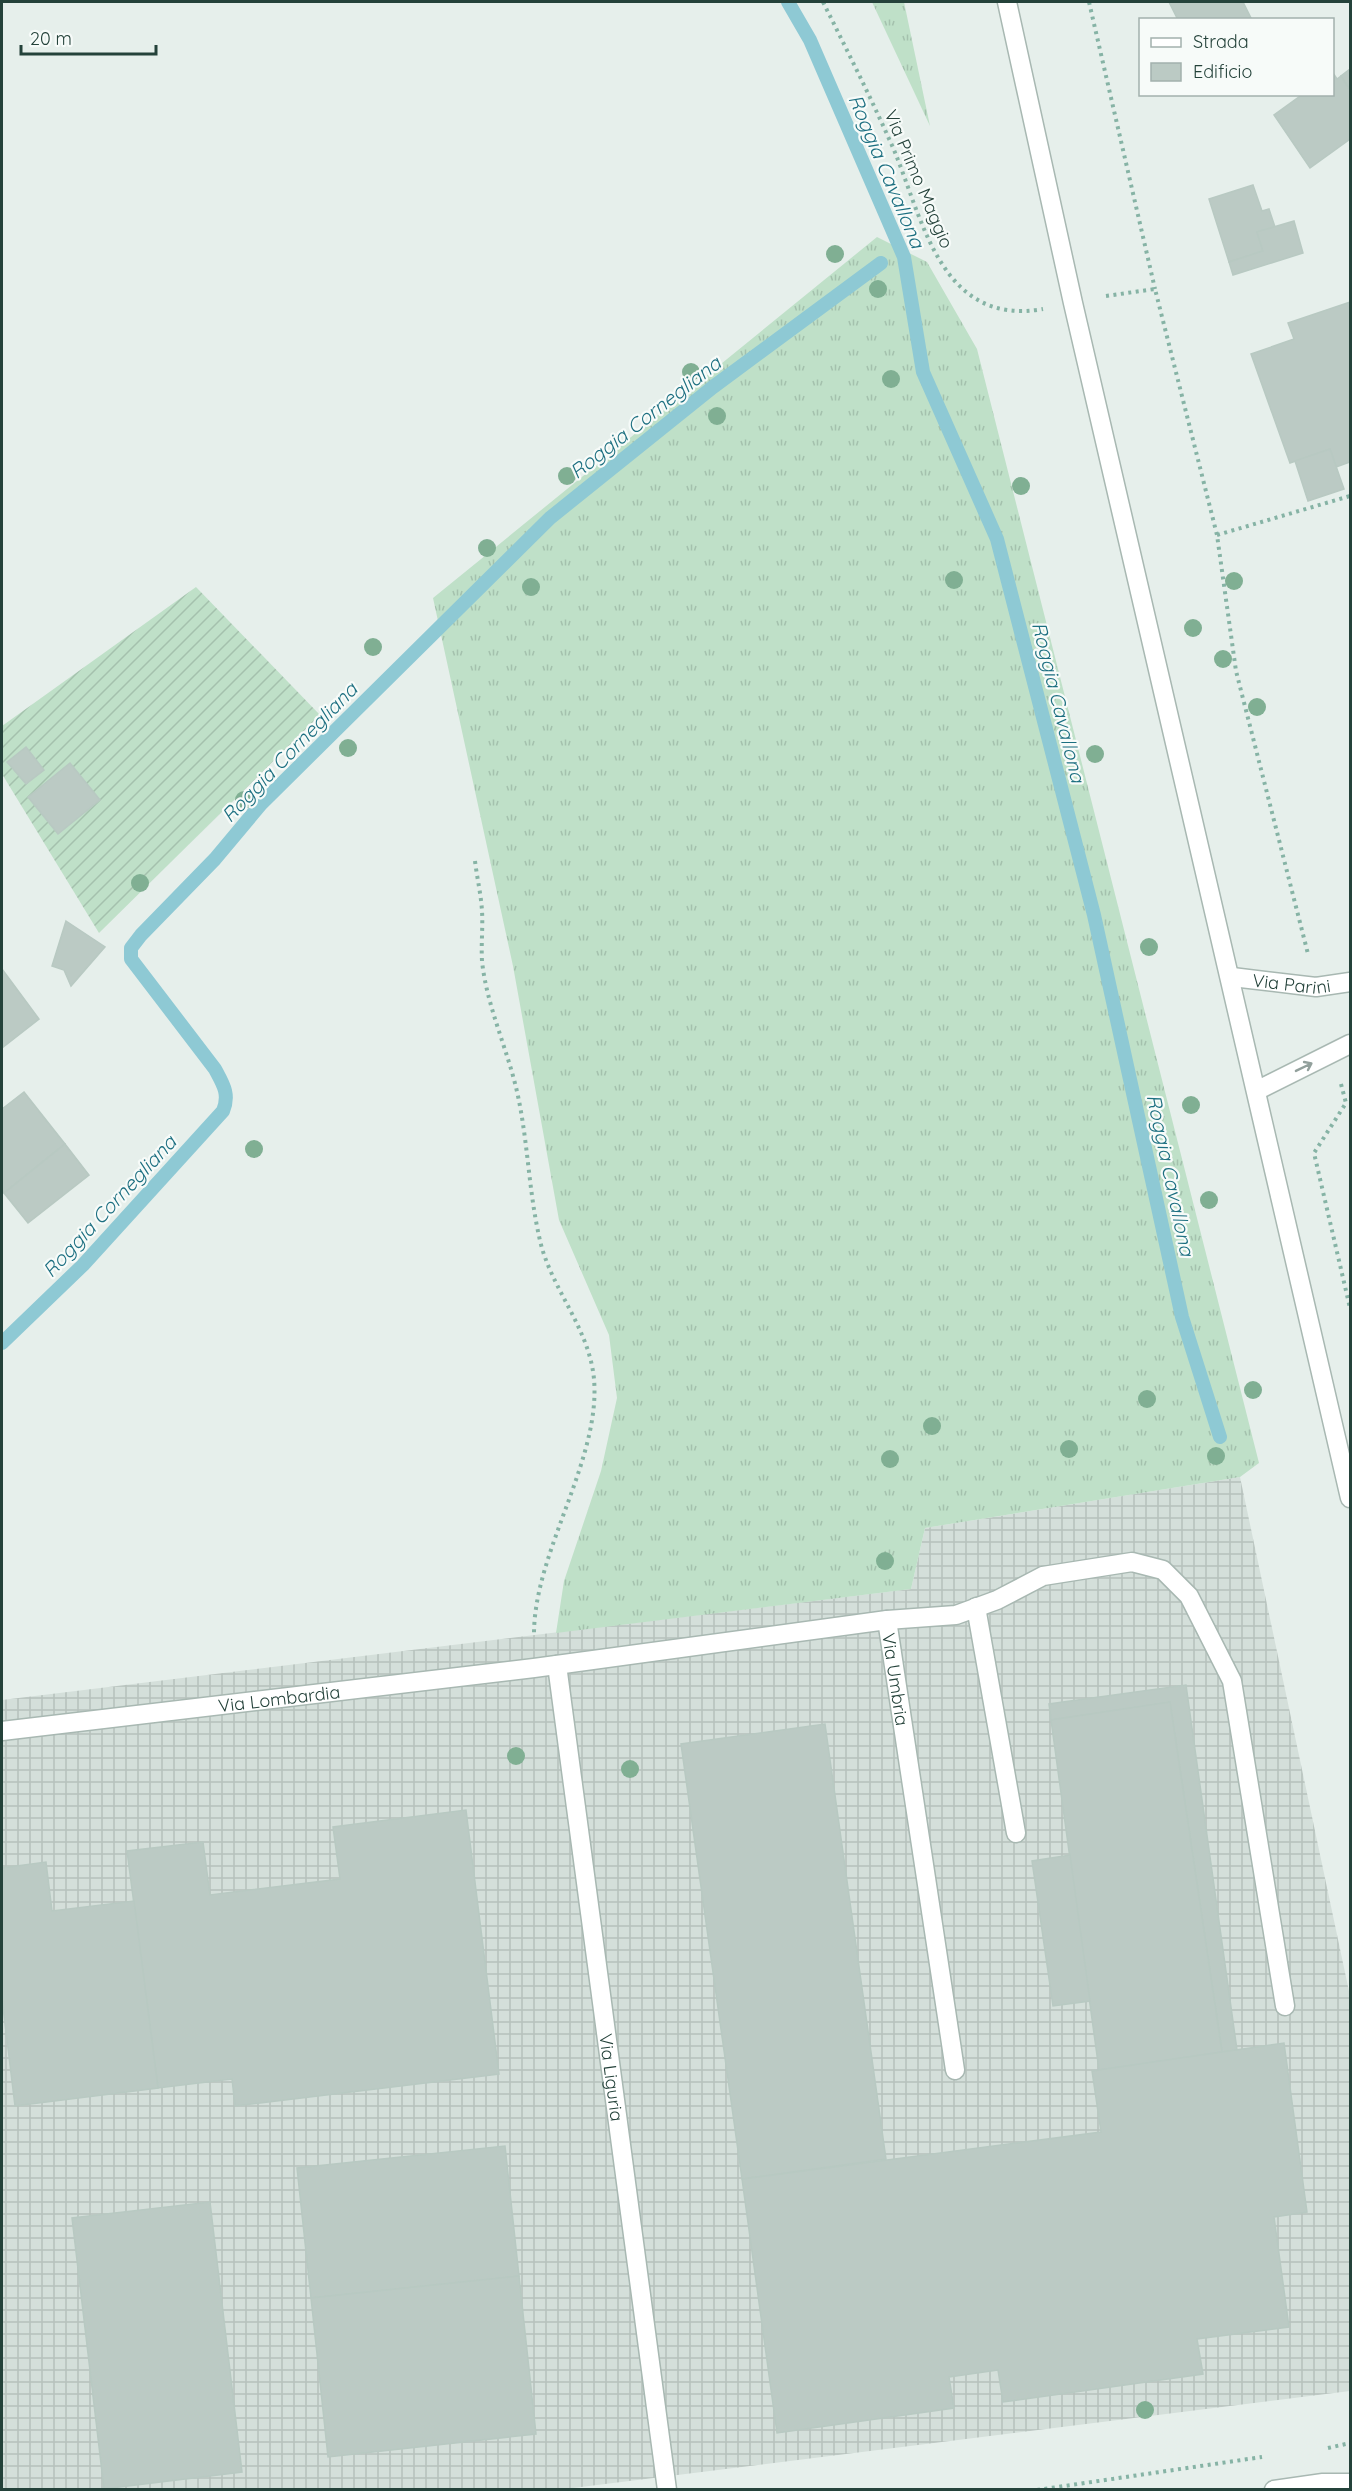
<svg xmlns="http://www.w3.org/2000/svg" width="1352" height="2491" font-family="Quicksand,sans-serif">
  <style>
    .industrial { fill: url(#industrial-grid) }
    .grass { fill: url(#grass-tufts) }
    .garden { fill: url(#garden-furrows) }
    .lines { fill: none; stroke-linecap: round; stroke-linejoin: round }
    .stream { stroke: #8ec9d4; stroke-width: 14 }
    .building { fill: #bbcac4; stroke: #b8c9c2; stroke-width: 1.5 }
    .minor-casing { stroke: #a8b8b2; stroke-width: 21 }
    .path { stroke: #86b3a5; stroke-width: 4; stroke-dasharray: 3 4.5; stroke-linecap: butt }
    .minor { stroke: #fff; stroke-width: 18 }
    .tree { fill: #80af93 }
    .oneway { stroke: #92a09c }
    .labels { text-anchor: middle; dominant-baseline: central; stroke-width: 4.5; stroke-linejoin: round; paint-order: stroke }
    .street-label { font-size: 18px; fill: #24423a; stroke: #f7fbf9 }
    .water-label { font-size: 20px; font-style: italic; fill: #1c6f80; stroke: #f7fbf9 }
  </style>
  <defs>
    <pattern id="industrial-grid" width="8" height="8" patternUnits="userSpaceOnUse" patternTransform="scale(1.5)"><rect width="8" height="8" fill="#d4dfda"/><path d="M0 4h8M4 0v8" fill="none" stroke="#b6c1bc"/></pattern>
    <pattern id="grass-tufts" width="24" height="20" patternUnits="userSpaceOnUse" patternTransform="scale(1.5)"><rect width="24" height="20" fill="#bfe0c8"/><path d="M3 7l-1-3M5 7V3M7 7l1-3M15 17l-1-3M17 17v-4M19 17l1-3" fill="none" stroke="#a4c1ad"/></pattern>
    <pattern id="garden-furrows" width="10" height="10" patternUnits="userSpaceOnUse" patternTransform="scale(1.5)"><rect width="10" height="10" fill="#bfe0c8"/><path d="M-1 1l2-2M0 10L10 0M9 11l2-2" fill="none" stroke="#a4c1ad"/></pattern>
  </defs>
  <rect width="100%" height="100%" fill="#e6efeb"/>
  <!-- industrial -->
  <polygon class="industrial" points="1240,1477 1350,1996 1350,2391 565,2489 2,2489 2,1700 911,1589 925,1528"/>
  <!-- grass -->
  <g class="grass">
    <polygon points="872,2 904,2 930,126"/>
    <polygon points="877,237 927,262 977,349 1259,1463 1240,1477 925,1528 911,1589 556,1633 564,1581 601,1471 617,1398 609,1335 559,1220 513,966 433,598"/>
  </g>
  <!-- garden -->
  <polygon class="garden" points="196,587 320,715 99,933 2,774 2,726"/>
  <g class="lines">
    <!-- stream -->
    <g class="stream">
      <polyline points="788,2 810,40 904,257 923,372 997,539 1094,915 1182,1317 1220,1437"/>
      <path d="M 2,1343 L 83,1265 L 223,1111 C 230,1094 223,1084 215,1069 L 131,959 L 131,948 L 141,935 L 215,859 L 261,804 L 550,518 L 713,387 L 881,263"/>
    </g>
  </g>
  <!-- building -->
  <g class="building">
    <polygon points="1169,2 1243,2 1252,20 1178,20"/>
    <polygon points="1350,69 1350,90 1341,76"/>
    <polygon points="1333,73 1337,79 1341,76 1350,90 1350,139 1310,168 1274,115 1303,94 1332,94"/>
    <polygon points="1253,185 1262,211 1269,209 1275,227 1257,232 1263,251 1229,262 1209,199"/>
    <polygon points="1294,221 1303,253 1233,275 1229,262 1263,251 1257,232"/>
    <polygon points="1350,302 1350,462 1336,467 1330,449 1290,463 1251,354 1294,339 1288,323"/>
    <polygon points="1330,449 1344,489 1308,501 1295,461"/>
    <polygon points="26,747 44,770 26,784 7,762"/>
    <polygon points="70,763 100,800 58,834 28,797"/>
    <polygon points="66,921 105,947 71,986 64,970 52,966"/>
    <polygon points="2,969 39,1019 2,1048"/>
    <polygon points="24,1092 65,1144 4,1193 2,1190 2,1109"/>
    <polygon points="65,1144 89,1175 28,1223 4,1193"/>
    <polygon points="1186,1685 1237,2050 1222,2052 1170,1702 1051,1720 1049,1704"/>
    <polygon points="1170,1702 1222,2052 1099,2070 1051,1720"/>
    <polygon points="825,1724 886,2159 742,2179 681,1744"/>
    <polygon points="466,1810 499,2074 235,2106 232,2079 158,2088 127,1851 203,1842 210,1895 340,1879 333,1827"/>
    <polygon points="1070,1855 1090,2001 1053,2006 1032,1861"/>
    <polygon points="46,1862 52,1911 134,1901 158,2088 15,2106 2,1999 2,1868"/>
    <polygon points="1284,2043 1307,2212 1274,2217 1289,2327 1197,2339 1203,2374 1003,2402 998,2370 949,2377 954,2408 777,2433 742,2179 1101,2132 1092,2071"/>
    <polygon points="505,2146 519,2276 311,2298 297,2168"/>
    <polygon points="210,2202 242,2472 104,2489 72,2218"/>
    <polygon points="519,2276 536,2434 328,2457 311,2298"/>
  </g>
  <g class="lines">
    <!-- minor casing -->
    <g class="minor-casing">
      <g id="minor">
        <polyline points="1007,2 1073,303 1350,1498"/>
        <path id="s1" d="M 1232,977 L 1316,987 L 1350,982"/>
        <polyline points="1258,1090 1350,1044"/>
        <polyline points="976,1607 1016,1833"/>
        <polyline points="887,1620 956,1615 997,1600 1043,1576 1132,1562 1163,1570 1189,1596 1232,1681 1285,2006"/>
        <path id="s2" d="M 557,1665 L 667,2490"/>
        <path id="s3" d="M 2,1731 L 534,1668 L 887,1620 L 955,2070"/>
        <polyline points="1274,2490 1323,2483 1350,2483"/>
      </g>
    </g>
    <!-- path -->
    <g class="path">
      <path d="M 823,2 C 847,50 872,100 894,150 C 923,220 941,327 1043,309"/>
      <polyline points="1089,2 1155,289"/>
      <polyline points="1106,296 1155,289 1217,535 1236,671 1308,954"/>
      <polyline points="1217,535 1350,496"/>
      <path d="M 475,861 C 477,878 481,894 482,911 C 483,927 481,944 482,961 C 487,1009 510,1054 519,1101 C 528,1146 529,1191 539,1236 C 549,1287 589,1326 594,1379 C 601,1460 534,1552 534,1634"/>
      <polyline points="1341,1084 1346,1103 1314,1153 1350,1308"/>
      <polyline points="1328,2448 1350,2443"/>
      <polyline points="1037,2490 1262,2457"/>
    </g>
    <!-- minor -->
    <use href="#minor" class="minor"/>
  </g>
  <!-- trees -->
  <g class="tree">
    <circle cx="835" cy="254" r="9"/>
    <circle cx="878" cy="289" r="9"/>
    <circle cx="691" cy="372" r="9"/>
    <circle cx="891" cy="379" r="9"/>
    <circle cx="717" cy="416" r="9"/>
    <circle cx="567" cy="476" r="9"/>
    <circle cx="1021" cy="486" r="9"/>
    <circle cx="487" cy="548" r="9"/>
    <circle cx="954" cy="580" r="9"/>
    <circle cx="1234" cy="581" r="9"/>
    <circle cx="531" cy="587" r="9"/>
    <circle cx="1193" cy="628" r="9"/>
    <circle cx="373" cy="647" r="9"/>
    <circle cx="1223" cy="659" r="9"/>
    <circle cx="1257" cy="707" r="9"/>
    <circle cx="348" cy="748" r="9"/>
    <circle cx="1095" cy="754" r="9"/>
    <circle cx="244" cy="800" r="9"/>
    <circle cx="140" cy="883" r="9"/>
    <circle cx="1149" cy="947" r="9"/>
    <circle cx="1191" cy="1105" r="9"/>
    <circle cx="254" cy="1149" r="9"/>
    <circle cx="1209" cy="1200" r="9"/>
    <circle cx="1253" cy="1390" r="9"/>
    <circle cx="1147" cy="1399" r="9"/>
    <circle cx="932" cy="1426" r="9"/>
    <circle cx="1069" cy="1449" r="9"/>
    <circle cx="1216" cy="1456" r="9"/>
    <circle cx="890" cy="1459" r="9"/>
    <circle cx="885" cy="1561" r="9"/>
    <circle cx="516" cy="1756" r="9"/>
    <circle cx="630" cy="1769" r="9"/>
    <circle cx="1145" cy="2410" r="9"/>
  </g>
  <!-- one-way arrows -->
  <defs><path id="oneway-shaft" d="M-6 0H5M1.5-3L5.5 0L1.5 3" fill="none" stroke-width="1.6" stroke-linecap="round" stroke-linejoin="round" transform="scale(1.5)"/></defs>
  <use class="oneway" href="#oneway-shaft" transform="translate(1304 1067) rotate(-26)"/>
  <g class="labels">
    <!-- street labels -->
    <g class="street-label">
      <text transform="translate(919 179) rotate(67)">Via Primo Maggio</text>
      <text stroke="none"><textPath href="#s1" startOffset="60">Via Parini</textPath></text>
      <text stroke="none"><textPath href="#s3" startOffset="952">Via Umbria</textPath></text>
      <text stroke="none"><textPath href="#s3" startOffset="279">Via Lombardia</textPath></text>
      <text stroke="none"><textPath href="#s2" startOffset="416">Via Liguria</textPath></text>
    </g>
    <!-- water labels -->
    <g class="water-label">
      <text transform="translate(887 171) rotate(67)">Roggia Cavallona</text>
      <text transform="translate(645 417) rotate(-38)">Roggia Cornegliana</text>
      <text transform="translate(1059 702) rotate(76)">Roggia Cavallona</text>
      <text transform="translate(289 752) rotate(-46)">Roggia Cornegliana</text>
      <text transform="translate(1171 1175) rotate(78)">Roggia Cavallona</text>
      <text transform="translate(109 1206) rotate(-47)">Roggia Cornegliana</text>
    </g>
  </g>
  <!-- border -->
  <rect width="1352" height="2491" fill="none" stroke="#24423a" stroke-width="6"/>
  <!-- legend -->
  <rect x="1139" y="18" width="195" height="78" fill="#f7fbf9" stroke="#a3b1ad" stroke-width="1.5"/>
  <rect x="1151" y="38" width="30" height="9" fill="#ffffff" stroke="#a3b1ad" stroke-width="1.5"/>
  <text x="1193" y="48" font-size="18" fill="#24423a">Strada</text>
  <rect x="1151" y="63" width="30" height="18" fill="#bbcac4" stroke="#a3b1ad" stroke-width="1.5"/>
  <text x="1193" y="78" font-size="18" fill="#24423a">Edificio</text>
  <!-- scale -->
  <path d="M21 45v9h135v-9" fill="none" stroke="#24423a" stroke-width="3"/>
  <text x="30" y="45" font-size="18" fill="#24423a" stroke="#f7fbf9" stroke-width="4.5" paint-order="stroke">20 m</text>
</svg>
